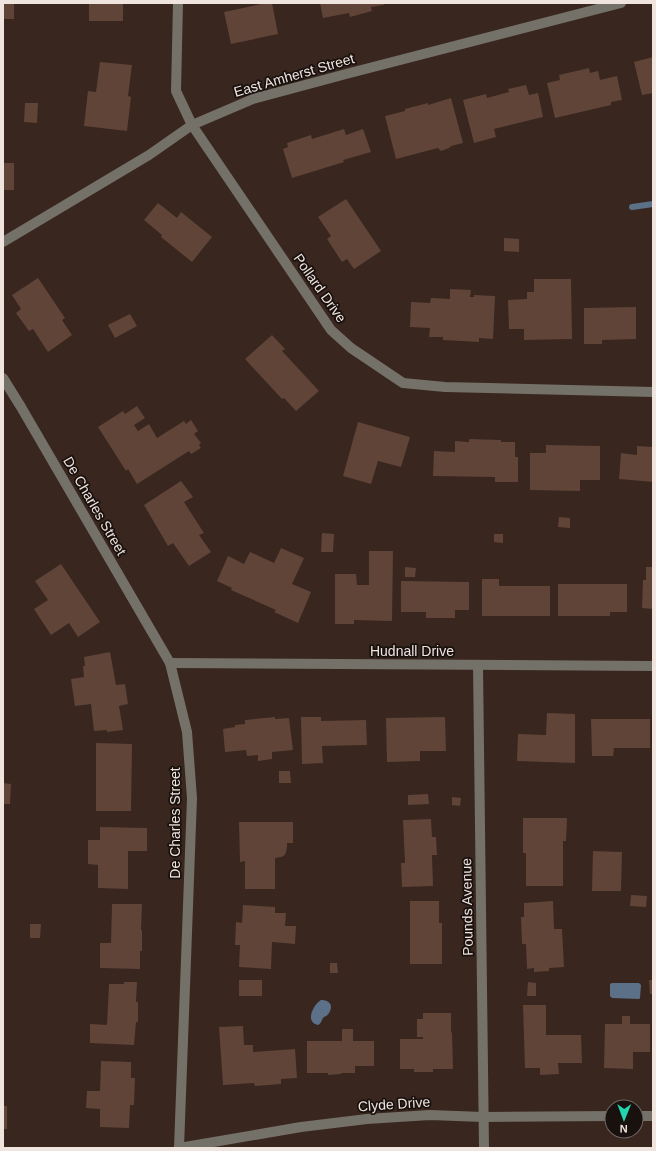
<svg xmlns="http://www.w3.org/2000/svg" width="656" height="1151" font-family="Arial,sans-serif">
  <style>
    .water { fill: #5c7088 }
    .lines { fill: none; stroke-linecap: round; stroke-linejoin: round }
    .stream { stroke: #5c7088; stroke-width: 6 }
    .building { fill: #604438 }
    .minor { stroke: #747168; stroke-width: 10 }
    .labels { text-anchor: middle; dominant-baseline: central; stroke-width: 3.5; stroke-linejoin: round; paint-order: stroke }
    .street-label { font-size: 14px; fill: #f0e4df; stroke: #19110e }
  </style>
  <rect width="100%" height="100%" fill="#38261f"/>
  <!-- water -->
  <g class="water">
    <polygon points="612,983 639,983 641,985 640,998 639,999 612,998 610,996 610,984"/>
    <path d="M 321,1000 C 329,1000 334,1005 329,1013 C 328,1015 326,1016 324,1017 C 321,1020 322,1023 318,1025 C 304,1022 314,1004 321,1000 Z"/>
  </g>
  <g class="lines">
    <!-- stream -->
    <polyline class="stream" points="632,207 653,204"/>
  </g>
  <!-- building -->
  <g class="building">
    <rect x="3" y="3" width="11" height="16"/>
    <rect x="89" y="3" width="34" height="18"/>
    <polygon points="266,3 272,3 278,34 231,44 224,12"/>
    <polygon points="320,3 383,3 384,5 371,7 372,11 350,17 349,13 323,18"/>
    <polygon points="653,57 653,93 642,95 634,62"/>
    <polygon points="100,62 132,65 128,96 131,97 127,131 84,126 88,91 96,92"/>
    <polygon points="589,68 590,73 598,71 600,80 617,76 622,100 611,102 611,105 555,118 547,83 560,80 559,75"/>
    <polygon points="526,85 529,95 538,93 543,117 494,129 496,137 474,143 463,100 486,94 487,98 509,92 508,89"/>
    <polygon points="451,98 463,143 451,146 449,148 441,151 438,148 396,159 385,116 405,111 405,109 428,103 428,105"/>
    <polygon points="25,103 38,103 37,123 24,122"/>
    <polygon points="344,129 346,135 363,129 371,152 343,160 344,162 292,178 283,149 288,147 287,143 311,135 312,139"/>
    <rect x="3" y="163" width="11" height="27"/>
    <polygon points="346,199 381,251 354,269 347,259 342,262 327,239 331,236 318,217"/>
    <polygon points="158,203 177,218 181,212 212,237 192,262 161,237 162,235 144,220"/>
    <polygon points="504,238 519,239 519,252 504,251"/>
    <polygon points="38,278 65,318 62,320 72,335 48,352 33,329 29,331 16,313 21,309 12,295"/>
    <polygon points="534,279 571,279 572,339 524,340 524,329 509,329 508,300 527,299 527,292 534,292"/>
    <polygon points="450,289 471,290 470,297 474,297 474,295 495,296 493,339 479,338 479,342 443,340 443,337 429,337 430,328 410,327 411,302 430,303 431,298 450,299"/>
    <polygon points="636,307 636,339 602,340 602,344 584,344 584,308"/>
    <polygon points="130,314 137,326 115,338 108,325"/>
    <polygon points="272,335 285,349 282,351 319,391 296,411 284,398 282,399 245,359"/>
    <polygon points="137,406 145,418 134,425 138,431 149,424 157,438 184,421 186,424 191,420 198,431 194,434 201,443 199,445 201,448 191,454 189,451 137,484 128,469 126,471 98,427 123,411 125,414"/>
    <polygon points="358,422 410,437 401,467 378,461 371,484 343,476"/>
    <polygon points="469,439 501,440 501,442 515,442 515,457 518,457 518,482 495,482 495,477 433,476 434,451 455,452 455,441 469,442"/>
    <polygon points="546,445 600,446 600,480 580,480 580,491 530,490 530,453 546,453"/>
    <polygon points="637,446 653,447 653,482 619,479 621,453 637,455"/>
    <polygon points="181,481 193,497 184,502 204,533 199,535 211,552 189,566 173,543 168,546 144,505"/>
    <polygon points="559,517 570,518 570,528 558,527"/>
    <polygon points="322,533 334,534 333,552 321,552"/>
    <polygon points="494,534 503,534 503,543 494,542"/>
    <polygon points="281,548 304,558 292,584 311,592 298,623 274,612 276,610 231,590 232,588 217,581 228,556 244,564 250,552 274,563"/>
    <polygon points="369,551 393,551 392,621 354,620 354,624 335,624 335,574 356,574 357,585 369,585"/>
    <polygon points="61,564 100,622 78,637 69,623 51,635 34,609 48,600 35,581"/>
    <polygon points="405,567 416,568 415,577 405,577"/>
    <polygon points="646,567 653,567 653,609 642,608 643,580 646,580"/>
    <polygon points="482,579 499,579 499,586 550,586 550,616 482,616"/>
    <polygon points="401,581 469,582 469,610 455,610 455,618 426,618 426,612 401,612"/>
    <polygon points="558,584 627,584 627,612 610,612 610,616 558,616"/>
    <polygon points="110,652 116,685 125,684 128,704 119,706 123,730 107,732 107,730 94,731 91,704 75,706 71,679 84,677 83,666 85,666 84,657"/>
    <polygon points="547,713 575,714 575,763 517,761 518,734 546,735"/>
    <polygon points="275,717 275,719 289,718 293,750 272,752 272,759 258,761 258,755 247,756 246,750 225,752 223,729 235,727 235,725 245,724 245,720"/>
    <polygon points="301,717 321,717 321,721 366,720 367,745 322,746 323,763 302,764"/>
    <polygon points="445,717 446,751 420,751 420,761 387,762 386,718"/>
    <polygon points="591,719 650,719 650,748 614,748 613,756 592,756"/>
    <polygon points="96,743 132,744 131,811 96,811"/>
    <polygon points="279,771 290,771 291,783 279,783"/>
    <polygon points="3,783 11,784 10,804 3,804"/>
    <polygon points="428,794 429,804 408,805 408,795"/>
    <polygon points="452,797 461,798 460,806 452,805"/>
    <polygon points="523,818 567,818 566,841 563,841 563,886 526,886 526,853 523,853"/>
    <polygon points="431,819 432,837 436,837 437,855 432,855 433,886 402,887 401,863 405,863 403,820"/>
    <polygon points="239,822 293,822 293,843 287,843 287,848 285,855 281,857 275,858 275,889 245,889 245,861 240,862"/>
    <polygon points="100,827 147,828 147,851 128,851 128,889 98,888 98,865 88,864 88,840 100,840"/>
    <polygon points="593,851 622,852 621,891 592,891"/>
    <polygon points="631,895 647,896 646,907 630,906"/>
    <polygon points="410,901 439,901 439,923 442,923 442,964 410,964"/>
    <polygon points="553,901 554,929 562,929 564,967 549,968 549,971 534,972 534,968 527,969 526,944 522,944 521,917 524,917 524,903"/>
    <polygon points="112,904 142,904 141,930 142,930 142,951 140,951 140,969 100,968 100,943 111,943"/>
    <polygon points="243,905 275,907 275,913 286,913 285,926 296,926 295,944 272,942 271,969 239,967 240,945 235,945 236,922 242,923"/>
    <polygon points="30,924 41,924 40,938 30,938"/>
    <polygon points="330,963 337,963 338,973 330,973"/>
    <rect x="239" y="980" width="23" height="16"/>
    <polygon points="649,980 653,980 653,994 650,994"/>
    <polygon points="124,982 137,982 136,1002 138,1002 138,1022 136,1022 134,1045 90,1043 90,1024 107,1025 109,984 124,984"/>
    <polygon points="528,982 536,983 536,996 527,996"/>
    <polygon points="523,1005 546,1005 546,1035 581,1035 582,1063 558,1063 559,1074 540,1075 540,1068 525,1068"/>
    <polygon points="423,1013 451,1013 451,1033 452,1032 453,1069 433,1069 433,1072 414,1072 414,1069 400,1069 400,1039 423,1039 423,1037 417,1037 417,1019 423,1019"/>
    <polygon points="622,1016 630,1016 630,1024 650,1024 650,1052 633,1052 633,1069 604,1068 605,1024 622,1024"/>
    <polygon points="243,1026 244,1045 253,1045 253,1052 295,1049 297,1078 281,1079 281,1084 255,1086 254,1083 223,1085 219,1027"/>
    <polygon points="342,1029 353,1029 353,1041 374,1041 374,1066 355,1066 355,1073 341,1073 341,1074 328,1075 328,1073 307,1073 307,1041 342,1041"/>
    <polygon points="101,1061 131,1062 131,1078 135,1078 134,1105 130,1105 129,1128 100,1127 100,1109 86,1108 87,1091 100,1091"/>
    <rect x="3" y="1106" width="4" height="23"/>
  </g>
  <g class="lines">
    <!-- minor -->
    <g class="minor">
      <polyline points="178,3 176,91 192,125 331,330 351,348 403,383 445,387 653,392"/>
      <polyline points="3,242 149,155 192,125 253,99 346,74 621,3"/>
      <polyline points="3,378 21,407 170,663 187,732 192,798 179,1148"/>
      <polyline points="170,663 653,666"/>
      <polyline points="478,666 484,1148"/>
      <polyline points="636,1116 653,1116"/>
      <polyline points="179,1148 301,1127 367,1119 430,1115 483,1117 612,1116"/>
    </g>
  </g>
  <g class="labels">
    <!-- street labels -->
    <g class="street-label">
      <text transform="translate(294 75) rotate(-16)">East Amherst Street</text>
      <text transform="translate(320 288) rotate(55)">Pollard Drive</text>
      <text transform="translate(95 506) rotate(60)">De Charles Street</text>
      <text x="412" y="651">Hudnall Drive</text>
      <text transform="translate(175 823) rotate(-90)">De Charles Street</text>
      <text transform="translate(467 907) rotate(-91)">Pounds Avenue</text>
      <text transform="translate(394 1104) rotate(-4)">Clyde Drive</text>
    </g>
  </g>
  <!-- border -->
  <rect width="656" height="1151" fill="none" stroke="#f0e4df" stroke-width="8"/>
  <!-- north arrow -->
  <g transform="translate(624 1119) rotate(181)"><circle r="19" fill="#19110e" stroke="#6f6562"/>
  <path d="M0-3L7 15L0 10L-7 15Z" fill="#23d5af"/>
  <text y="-6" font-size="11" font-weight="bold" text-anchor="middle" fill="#f0e4df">N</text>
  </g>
</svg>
